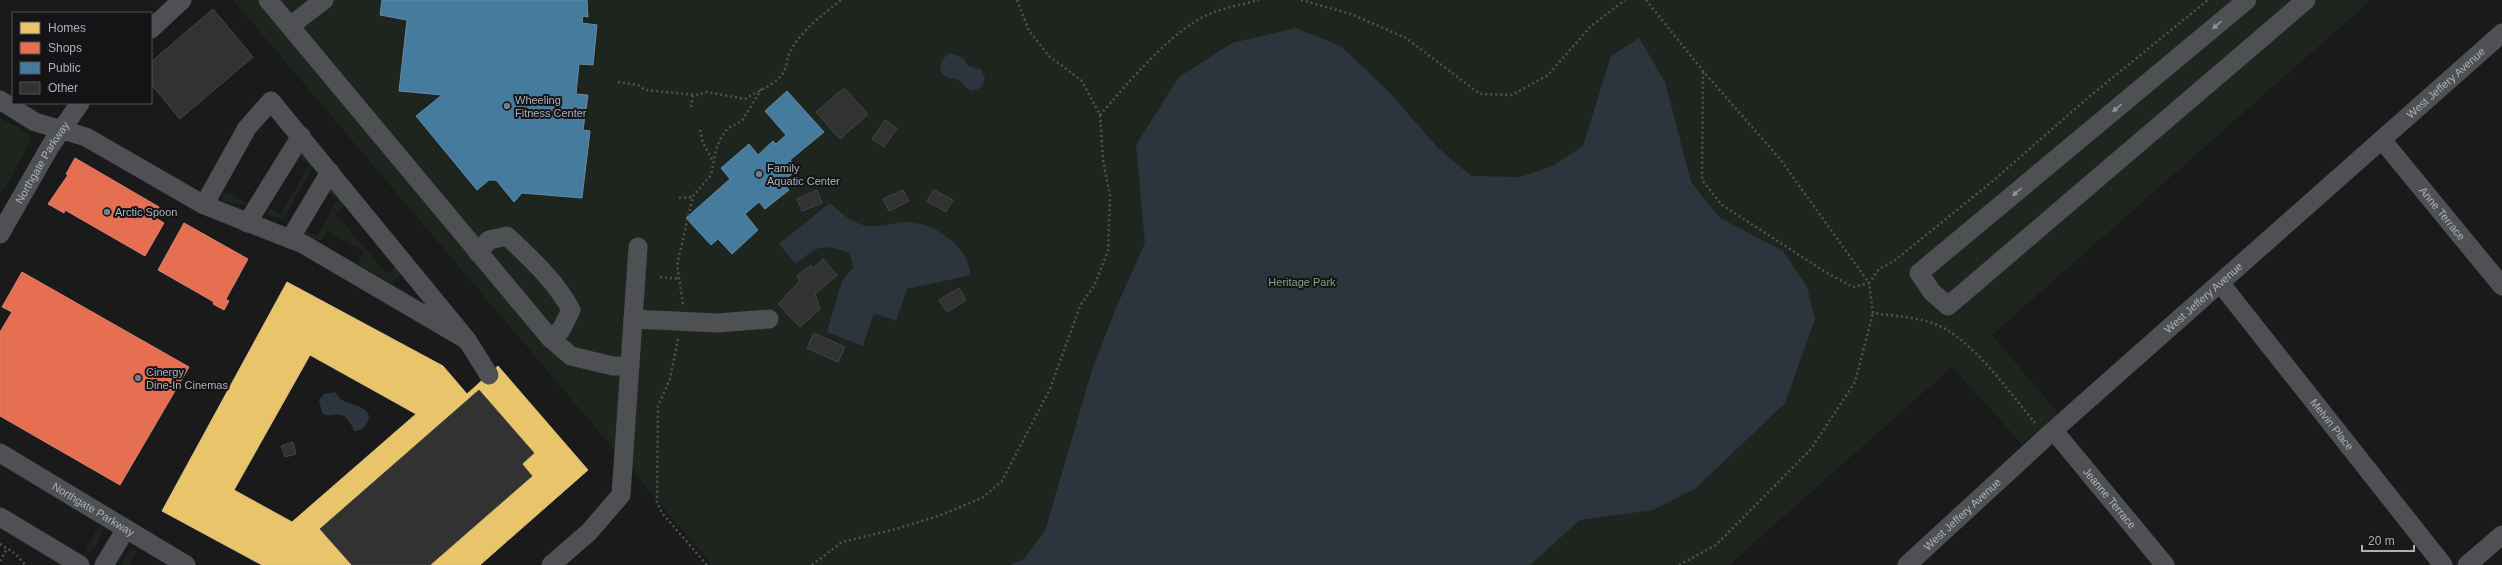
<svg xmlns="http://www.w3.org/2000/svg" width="2502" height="565" font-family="Helvetica,sans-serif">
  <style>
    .green { fill: #1e251f }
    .water { fill: #2c353d }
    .homes { fill: #e9c46a; stroke: #d6be82; fill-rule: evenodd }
    .shops { fill: #e76f51; stroke: #d58271 }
    .public { fill: #457b9d; stroke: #648ba6 }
    .building { fill: #323233; stroke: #434447 }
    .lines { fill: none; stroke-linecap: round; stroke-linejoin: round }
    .path { stroke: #505155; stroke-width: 2.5; stroke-dasharray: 2 3; stroke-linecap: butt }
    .minor { stroke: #4e5054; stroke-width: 19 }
    .oneway { fill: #8f939c }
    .poi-dot { fill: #787c83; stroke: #141417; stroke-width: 1.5 }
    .labels { text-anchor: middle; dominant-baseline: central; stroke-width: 4; stroke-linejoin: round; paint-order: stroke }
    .street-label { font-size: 11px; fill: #abb0bb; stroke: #141417 }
    .poi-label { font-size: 11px; fill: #abb0bb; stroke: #141417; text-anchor: start }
    .park-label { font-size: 11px; fill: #82a784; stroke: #141417 }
  </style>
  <rect width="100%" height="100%" fill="#1a1a1b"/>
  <!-- green -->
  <g class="green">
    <polygon points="233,0 2371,0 1992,335 2058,413 2022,444 1952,367 1729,565 712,565"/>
    <polygon points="0,118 27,133 31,140 5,188 0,192"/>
    <polygon points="302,153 313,166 284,218 276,218 268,214 269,209 281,214 309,165 297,156"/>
    <polygon points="331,187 345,205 336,214 387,274 396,266 401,274 392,283 388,281 361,266 358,261 364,251 326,231 322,240 317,241 304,233 306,231 317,236 338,199 327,192"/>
    <polygon points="227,192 246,203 247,205 224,202 221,195"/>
    <path d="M 101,527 L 103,528 C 102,536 96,550 88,552 L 86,549 L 97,529 Z"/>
    <polygon points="130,550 137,551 129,565 121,565"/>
  </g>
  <!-- water -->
  <g class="water">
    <polygon points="1296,28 1342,47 1390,93 1438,148 1471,176 1520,177 1553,166 1583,146 1611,56 1639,38 1665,82 1691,182 1720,218 1783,251 1807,287 1815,319 1785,403 1696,488 1653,510 1580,520 1530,565 1010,565 1024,559 1045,531 1092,370 1116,308 1145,243 1136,145 1179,77 1232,43"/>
    <path d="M 950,53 L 963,58 L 968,66 L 981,69 L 985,78 L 982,87 L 973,91 C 965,89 965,84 958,80 C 955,78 952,79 949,78 C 934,73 941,58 950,53 Z"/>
    <path d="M 830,203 C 841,213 849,221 863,225 C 877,229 891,223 906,222 C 928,222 952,236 964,255 C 968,260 969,269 971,275 L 907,289 L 896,321 L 874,313 L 863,346 L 827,332 L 842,281 L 853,268 L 850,253 C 822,244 819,244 796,264 L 779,244 Z"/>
    <path d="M 335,392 C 338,396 339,399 344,401 C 352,406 379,407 365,426 C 362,430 358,431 354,431 C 343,403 331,421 322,413 L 319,400 L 324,394 Z"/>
  </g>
  <!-- homes -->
  <path class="homes" d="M 287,282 L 443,366 L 467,394 L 498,366 L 588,470 L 480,565 L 262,565 L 162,511 ZM 310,355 L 416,414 L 292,522 L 234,490 Z"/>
  <!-- shops -->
  <g class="shops">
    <polygon points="75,158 159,207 154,217 164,223 145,256 65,210 64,213 48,204 68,175 66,174"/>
    <polygon points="184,223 248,259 226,299 229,301 224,310 213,304 214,302 158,270"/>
    <polygon points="22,272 189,367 120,485 0,416 0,332 12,312 2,307"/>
  </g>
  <!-- public -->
  <g class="public">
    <polygon points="382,0 587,0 588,17 583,16 582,23 597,25 593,65 579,64 576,94 588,95 583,130 590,131 582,198 522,193 514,202 496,180 489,180 477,190 416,116 442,95 399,91 407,20 380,15"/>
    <polygon points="787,91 824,132 790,160 798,169 782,182 789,190 765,209 759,202 745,214 758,230 732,254 718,239 711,245 686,218 730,179 721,168 749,144 758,155 773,141 776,144 786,135 765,111"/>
  </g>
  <!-- building -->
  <g class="building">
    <polygon points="213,9 253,57 180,119 151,84 151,62"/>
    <polygon points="844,88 868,114 840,139 816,112"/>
    <polygon points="885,120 897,128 884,147 872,139"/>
    <polygon points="817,190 822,203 802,211 797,199"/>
    <polygon points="903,190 909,201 889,211 883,199"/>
    <polygon points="934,190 953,200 946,212 927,201"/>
    <polygon points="823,259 837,275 815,294 820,309 800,327 778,304 800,281 797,276 811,265 813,268"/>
    <polygon points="959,288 966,300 947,312 939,300"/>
    <polygon points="814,333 845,347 838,362 807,348"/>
    <polygon points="479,390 534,453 522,464 532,476 430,565 352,565 320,529"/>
    <polygon points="293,442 296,454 285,457 281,446"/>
  </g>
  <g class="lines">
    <!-- path -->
    <g class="path">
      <polyline points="1301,0 1351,14 1406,38 1480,94 1512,95 1548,75 1590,27 1625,0"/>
      <polyline points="1646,0 1703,71 1780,159 1869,283 1853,287 1827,273 1722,205 1702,180 1703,71"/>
      <path d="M 618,82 L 638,85 L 645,90 L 697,95 L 707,92 L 745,99 C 757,91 771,87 781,76 C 787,70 786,58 791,50 C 803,29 822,15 841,0"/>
      <polyline points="691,107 693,95"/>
      <path d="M 1100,115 C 1127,84 1174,27 1212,13 C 1227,7 1244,4 1259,0"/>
      <polyline points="700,130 703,143 713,161"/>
      <polyline points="679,198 693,197"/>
      <polyline points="660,277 680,279"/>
      <polyline points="683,304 677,265 693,196 711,175 717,146 722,136 728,128 742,121 762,88"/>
      <polyline points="678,339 670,379 658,406 657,502 662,513 707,565"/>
      <path d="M 2035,423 C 2010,393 1971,337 1933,323 C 1915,317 1892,316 1873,313 L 1869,283 L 1879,269 L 1894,261 L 1994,180 L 2090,96 L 2208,0"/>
      <polyline points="0,544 16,554 25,565"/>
      <polyline points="0,561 7,549"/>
      <polyline points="812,565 842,542 896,529 941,515 982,498 1002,481 1050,389 1080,306 1094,286 1108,251 1110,196 1103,160 1100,115 1082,81 1049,56 1029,31 1017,0"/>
      <polyline points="1679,565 1716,545 1811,449 1855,382 1873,313"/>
    </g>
    <!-- minor -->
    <g class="minor">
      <polyline points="268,0 550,338 571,356 613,366 630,366"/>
      <polyline points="2247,0 1919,273 1932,292 1948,306 2306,0"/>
      <polyline points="290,26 324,0"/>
      <polyline points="151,29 182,0"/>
      <polyline points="0,100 35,122 86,137 204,205 303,244 467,340 271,101 247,128 204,205"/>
      <path id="s1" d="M 2382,140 L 2502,286"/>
      <polyline points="247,223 301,136"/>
      <path id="s2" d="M 0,234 L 51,145 L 80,103"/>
      <polyline points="290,239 330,172"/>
      <path d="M 478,253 L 489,240 L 507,236 C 530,258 556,281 571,310 L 561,330 L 550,338"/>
      <path id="s3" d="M 2221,284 L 2443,565"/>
      <polyline points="633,319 717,323 769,319"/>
      <polyline points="467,340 489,375"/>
      <path id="s4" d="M 2054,431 L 2165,565"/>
      <path id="s5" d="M 0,453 L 186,565"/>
      <polyline points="0,517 80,565"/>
      <polyline points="104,565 126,529"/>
      <polyline points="551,565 589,532 621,495 638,247"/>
      <path id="s6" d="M 1907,565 L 2046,437 L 2502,33"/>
      <polyline points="2467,565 2502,535"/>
    </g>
  </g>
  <!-- one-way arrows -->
  <defs><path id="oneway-solid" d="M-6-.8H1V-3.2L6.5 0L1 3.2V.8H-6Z"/></defs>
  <g class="oneway">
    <use href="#oneway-solid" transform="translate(2217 25) rotate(140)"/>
    <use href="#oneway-solid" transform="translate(2117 108) rotate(140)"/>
    <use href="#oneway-solid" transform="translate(2017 192) rotate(140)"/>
  </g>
  <!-- markers -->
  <g class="poi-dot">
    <circle cx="507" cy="106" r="4"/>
    <circle cx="759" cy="174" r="4"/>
    <circle cx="107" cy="212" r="4"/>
    <circle cx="138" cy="378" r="4"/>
  </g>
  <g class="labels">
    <!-- street labels -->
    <g class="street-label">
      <text stroke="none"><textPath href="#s6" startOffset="723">West Jeffery Avenue</textPath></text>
      <text stroke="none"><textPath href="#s2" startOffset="83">Northgate Parkway</textPath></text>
      <text stroke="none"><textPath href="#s1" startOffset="95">Anne Terrace</textPath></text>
      <text stroke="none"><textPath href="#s6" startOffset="399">West Jeffery Avenue</textPath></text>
      <text stroke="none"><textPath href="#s3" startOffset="179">Melvin Place</textPath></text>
      <text stroke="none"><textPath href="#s4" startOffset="87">Jeanne Terrace</textPath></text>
      <text stroke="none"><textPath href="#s5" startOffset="109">Northgate Parkway</textPath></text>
      <text stroke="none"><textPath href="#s6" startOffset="75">West Jeffery Avenue</textPath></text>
    </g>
    <!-- poi labels -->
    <g class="poi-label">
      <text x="515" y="100">Wheeling<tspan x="515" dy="13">Fitness Center</tspan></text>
      <text x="767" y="168">Family<tspan x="767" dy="13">Aquatic Center</tspan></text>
      <text x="115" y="212">Arctic Spoon</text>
      <text x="146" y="372">Cinergy<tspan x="146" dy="13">Dine-In Cinemas</tspan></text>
    </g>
    <!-- park labels -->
    <g class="park-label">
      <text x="1302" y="282">Heritage Park</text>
    </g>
  </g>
  <!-- legend -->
  <rect x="12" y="12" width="140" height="92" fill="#141417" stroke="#505259"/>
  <rect x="20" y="22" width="20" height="12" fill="#e9c46a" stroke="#505259"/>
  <text x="48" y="32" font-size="12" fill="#abb0bb">Homes</text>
  <rect x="20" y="42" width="20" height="12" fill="#e76f51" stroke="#505259"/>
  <text x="48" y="52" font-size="12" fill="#abb0bb">Shops</text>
  <rect x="20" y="62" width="20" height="12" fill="#457b9d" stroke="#505259"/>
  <text x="48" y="72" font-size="12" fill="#abb0bb">Public</text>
  <rect x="20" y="82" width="20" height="12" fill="#323233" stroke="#505259"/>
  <text x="48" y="92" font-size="12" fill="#abb0bb">Other</text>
  <!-- scale -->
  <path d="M2362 545v6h52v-6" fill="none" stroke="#abb0bb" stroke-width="2"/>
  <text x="2368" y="545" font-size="12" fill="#abb0bb" stroke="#141417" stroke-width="3" paint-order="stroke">20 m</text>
</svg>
